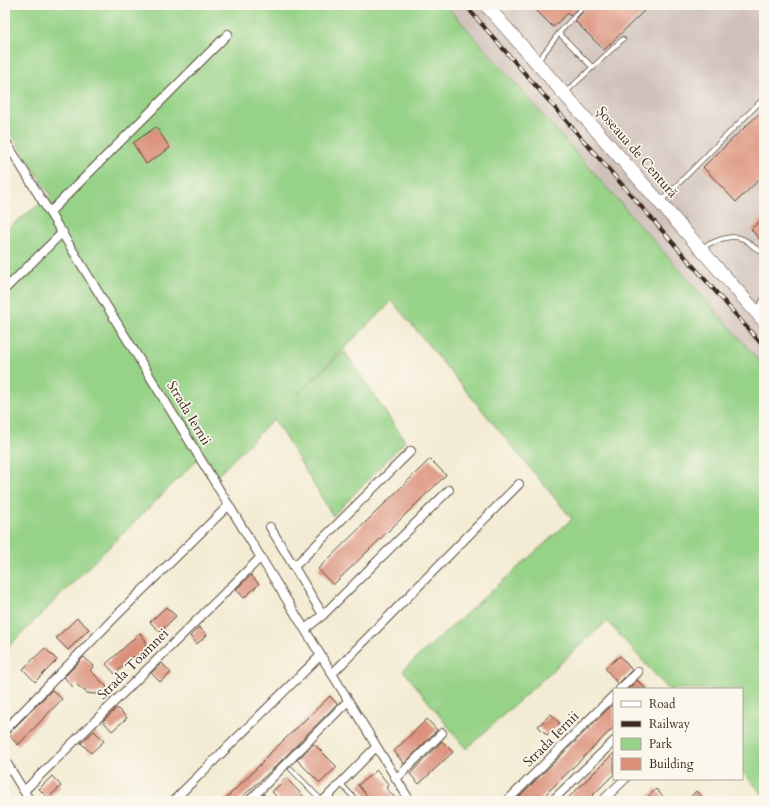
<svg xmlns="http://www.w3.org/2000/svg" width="769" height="806" font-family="Cardo,serif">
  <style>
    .industrial { fill: #cfc1ba }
    .green { fill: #96d287; stroke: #687e52 }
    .building { fill: #db8f79 }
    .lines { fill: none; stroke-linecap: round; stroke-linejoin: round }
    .service-casing { stroke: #574739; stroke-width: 5.5 }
    .minor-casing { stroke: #574739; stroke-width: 10 }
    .primary-casing { stroke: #574739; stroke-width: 14 }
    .service { stroke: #fff; stroke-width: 4 }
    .minor { stroke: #fff; stroke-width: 8 }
    .primary { stroke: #fff; stroke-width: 13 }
    .rail-casing { stroke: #3b2a1e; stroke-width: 4 }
    .rail { stroke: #fbf7ec; stroke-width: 2.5; stroke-dasharray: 8; stroke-linecap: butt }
    .labels { text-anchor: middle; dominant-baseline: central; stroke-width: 3.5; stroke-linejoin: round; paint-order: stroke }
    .street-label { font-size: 14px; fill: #3b2a1e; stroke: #fbf7ec }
  </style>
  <rect width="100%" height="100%" fill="#fbf7ec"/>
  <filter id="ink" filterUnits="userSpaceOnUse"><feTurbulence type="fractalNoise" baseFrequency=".025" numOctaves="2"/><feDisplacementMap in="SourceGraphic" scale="8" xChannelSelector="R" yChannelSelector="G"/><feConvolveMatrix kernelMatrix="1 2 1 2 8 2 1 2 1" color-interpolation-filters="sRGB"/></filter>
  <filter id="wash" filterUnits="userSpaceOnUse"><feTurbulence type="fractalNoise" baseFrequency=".012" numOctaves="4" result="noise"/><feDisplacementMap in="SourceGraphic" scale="16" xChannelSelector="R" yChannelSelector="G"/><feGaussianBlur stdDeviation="0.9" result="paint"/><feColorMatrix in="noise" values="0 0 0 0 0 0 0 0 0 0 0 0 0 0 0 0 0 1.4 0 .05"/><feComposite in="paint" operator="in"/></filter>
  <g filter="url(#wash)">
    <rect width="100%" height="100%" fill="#f3ebd3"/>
    <!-- industrial -->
    <polygon class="industrial" points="446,5 764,5 764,366"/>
    <!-- green -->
    <polygon class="green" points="5,5 446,5 764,366 764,796 742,771 742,689 668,689 607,621 466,749 403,670 572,519 392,301 297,395 344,351 405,441 333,516 274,419 217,476 204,453 5,650 5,230 51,196 5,124"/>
    <g id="blocks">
      <!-- building -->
      <g class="building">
        <polygon points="531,5 580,5 570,16 568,13 553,27"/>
        <polygon points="588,5 650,5 604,50 575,21"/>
        <polygon points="764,109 764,175 736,202 703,167"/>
        <polygon points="156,127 170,148 146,164 133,143"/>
        <polygon points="764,217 764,236 760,240 751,229"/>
        <polygon points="430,459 446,475 333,585 318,569"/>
        <polygon points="251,575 259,584 244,598 236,589"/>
        <polygon points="166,607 176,616 160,632 150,622"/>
        <polygon points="77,618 89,629 68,650 56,638"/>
        <polygon points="199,627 207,635 197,644 190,636"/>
        <polygon points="140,633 146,641 145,652 137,660 134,656 115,674 106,664"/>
        <polygon points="45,648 57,660 35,682 23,669"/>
        <polygon points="620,656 632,670 618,684 605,668"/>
        <polygon points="84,657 94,666 90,670 107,687 100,693 94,694 87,693 76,684 73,687 64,677"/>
        <polygon points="162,663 171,673 160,682 151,673"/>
        <polygon points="637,680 646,689 628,689"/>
        <polygon points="52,690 62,699 18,745 8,734"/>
        <polygon points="330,696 337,704 276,766 238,801 223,801 263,762 262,761"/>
        <polygon points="614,703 614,727 539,801 515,801"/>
        <polygon points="117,708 127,718 112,731 103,721"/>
        <polygon points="551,714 560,723 547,735 538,726"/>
        <polygon points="427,719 437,730 404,764 394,751"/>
        <polygon points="94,731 104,741 91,753 81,743"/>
        <polygon points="442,741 453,752 419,784 410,774"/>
        <polygon points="314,744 337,767 320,783 297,760"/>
        <polygon points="614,753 614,774 587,801 565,801"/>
        <polygon points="377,770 389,785 386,788 398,801 371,801 358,785"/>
        <polygon points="52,776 61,786 48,798 39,789"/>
        <polygon points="286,778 308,801 281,801 272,792"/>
        <polygon points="656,789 667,801 644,801"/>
        <polygon points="696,791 706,801 687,801"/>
      </g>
    </g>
  </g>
  <g filter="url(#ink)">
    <use href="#blocks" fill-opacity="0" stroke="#574739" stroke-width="1"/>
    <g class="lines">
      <!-- service casing -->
      <g class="service-casing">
        <g id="service">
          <polyline points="559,33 593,68"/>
          <polyline points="538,61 559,33 585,5"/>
          <polyline points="566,92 623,39"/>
          <polyline points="661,201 764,98"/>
          <path d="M 703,247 C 713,242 731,233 743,239 C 752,243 752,249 764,252"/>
          <polyline points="757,310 764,298"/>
          <polyline points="291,769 322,801"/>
          <polyline points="341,784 357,801"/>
          <polyline points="263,797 266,801"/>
        </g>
      </g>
      <!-- minor casing -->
      <g class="minor-casing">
        <g id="minor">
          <polyline points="5,140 410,801"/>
          <polyline points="50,212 228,34"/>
          <polyline points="5,289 63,232"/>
          <polyline points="270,527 323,615"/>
          <polyline points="294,567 411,451"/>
          <polyline points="305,629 323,615 449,490"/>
          <polyline points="332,674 519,484"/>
          <polyline points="620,689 638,672"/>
          <polyline points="5,730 115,617 229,505"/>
          <polyline points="5,760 30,801"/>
          <polyline points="396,779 442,733"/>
          <polyline points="24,791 261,557"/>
          <polyline points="173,801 321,655"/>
          <polyline points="249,801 348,701"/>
          <polyline points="323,801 376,747"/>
          <polyline points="507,801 614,695"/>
          <polyline points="552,801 614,741"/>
          <polyline points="602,801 625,779"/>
        </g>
      </g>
      <!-- primary casing -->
      <g class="primary-casing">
        <polyline id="primary" points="486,5 764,321"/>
      </g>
      <!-- service -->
      <use href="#service" class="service"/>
      <!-- minor -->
      <use href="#minor" class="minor"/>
      <!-- primary -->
      <use href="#primary" class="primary"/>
      <!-- rail casing -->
      <g class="rail-casing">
        <polyline id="rail" points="465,5 764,347"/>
      </g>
      <!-- rail -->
      <use href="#rail" class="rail"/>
    </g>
  </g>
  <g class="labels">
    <!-- street labels -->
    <g class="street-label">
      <text transform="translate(637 152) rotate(49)">Șoseaua de Centură</text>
      <text transform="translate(189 413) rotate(59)">Strada Iernii</text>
      <text transform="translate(133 664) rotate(-45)">Strada Toamnei</text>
      <text transform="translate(551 739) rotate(-45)">Strada Iernii</text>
    </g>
  </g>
  <!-- margin -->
  <rect width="769" height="806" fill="none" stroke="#fbf7ec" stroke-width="20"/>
  <!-- legend -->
  <rect x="613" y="688" width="130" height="92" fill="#fbf7ec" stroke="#aea59a"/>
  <rect x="621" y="701" width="20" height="6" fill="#ffffff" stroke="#aea59a"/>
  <text x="649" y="708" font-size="12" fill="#3b2a1e">Road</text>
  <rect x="621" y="721" width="20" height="6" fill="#3b2a1e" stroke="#aea59a"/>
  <text x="649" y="728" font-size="12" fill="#3b2a1e">Railway</text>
  <rect x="621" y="738" width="20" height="12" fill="#96d287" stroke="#aea59a"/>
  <text x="649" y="748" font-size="12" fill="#3b2a1e">Park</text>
  <rect x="621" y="758" width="20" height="12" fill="#db8f79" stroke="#aea59a"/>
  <text x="649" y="768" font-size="12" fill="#3b2a1e">Building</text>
</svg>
